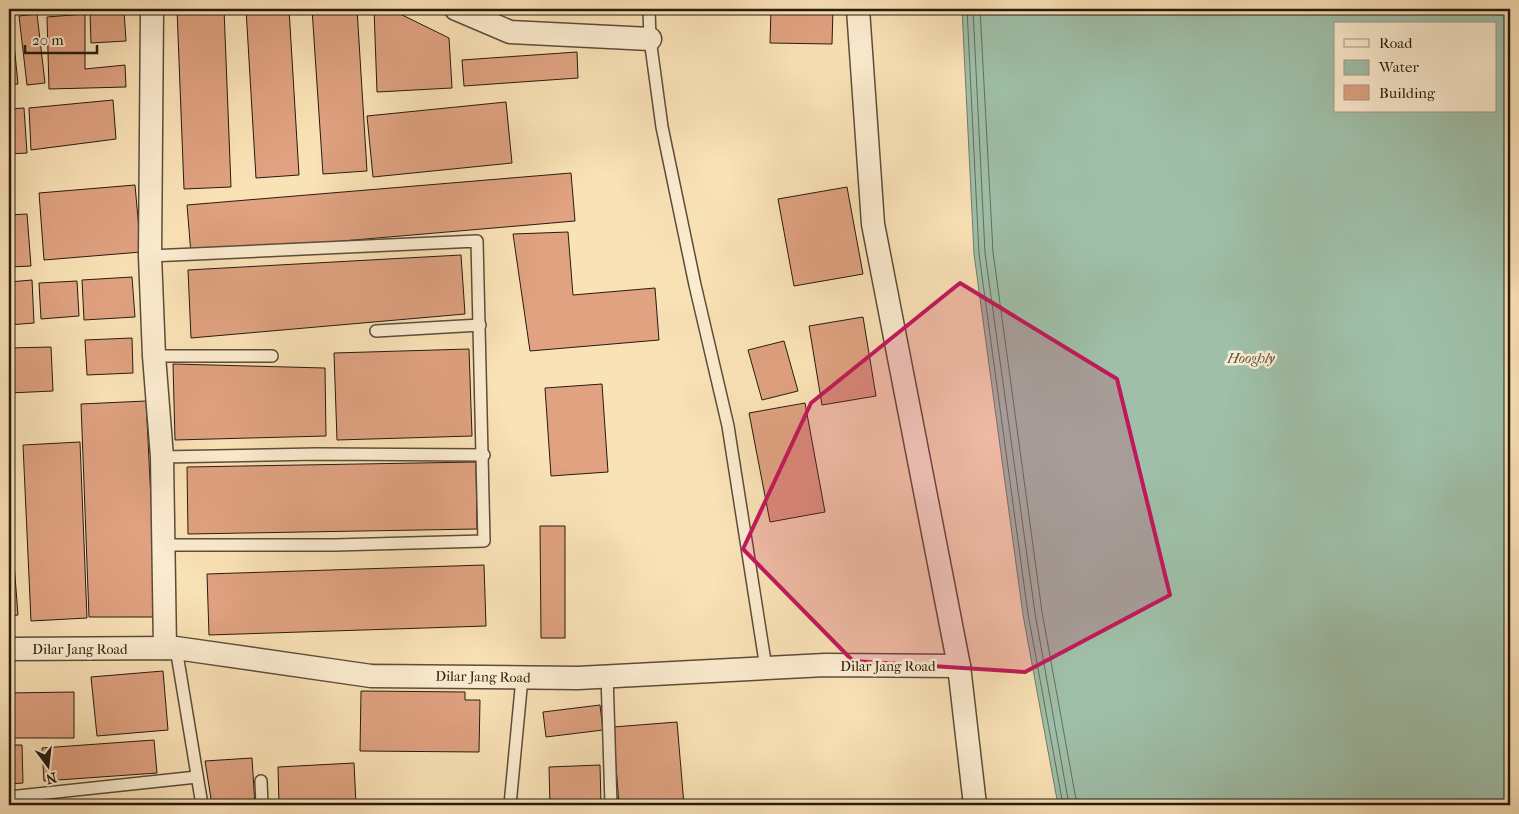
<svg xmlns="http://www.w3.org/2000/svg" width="1519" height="814" font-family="'IM FELL French Canon',serif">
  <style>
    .water { fill: #9fbfa9; stroke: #6f7d6b; fill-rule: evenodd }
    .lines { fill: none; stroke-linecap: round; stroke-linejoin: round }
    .shore { stroke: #636d5c; stroke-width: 1 }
    .building { fill: #e0a281; stroke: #271b0f }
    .lane-casing { stroke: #5c4d39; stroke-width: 14 }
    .street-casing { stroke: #5c4d39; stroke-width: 25 }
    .lane { stroke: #fcecd0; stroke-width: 11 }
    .street { stroke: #fcecd0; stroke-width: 22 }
    .marked { fill: #c2185b; fill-opacity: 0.2; stroke: #c2185b; stroke-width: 4; stroke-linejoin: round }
    .labels { text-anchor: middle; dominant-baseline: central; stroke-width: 5; stroke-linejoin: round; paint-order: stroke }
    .street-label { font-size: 14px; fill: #271b0f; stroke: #fcecd0 }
    .water-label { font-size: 15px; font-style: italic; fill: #515445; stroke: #fcecd0 }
  </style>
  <rect width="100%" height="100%" fill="#fae2b7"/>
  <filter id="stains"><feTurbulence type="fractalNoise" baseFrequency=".004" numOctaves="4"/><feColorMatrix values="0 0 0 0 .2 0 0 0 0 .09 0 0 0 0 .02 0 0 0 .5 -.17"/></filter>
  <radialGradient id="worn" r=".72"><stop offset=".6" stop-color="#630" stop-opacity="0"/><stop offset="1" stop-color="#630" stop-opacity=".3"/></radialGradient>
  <!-- water -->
  <path class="water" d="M 962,9 L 1510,9 L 1510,805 L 1058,805 L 1023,615 L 974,254 ZM 1335,24 L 1495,24 L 1495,111 L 1335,111 Z"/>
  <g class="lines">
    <!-- shore -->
    <g class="shore">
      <polyline points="967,9 979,254 1028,614 1063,805"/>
      <polyline points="973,9 985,253 1035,613 1069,805"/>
      <polyline points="980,9 993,252 1042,612 1077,805"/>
    </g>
  </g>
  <!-- building -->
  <g class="building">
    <polygon points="177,9 224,9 231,187 184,189"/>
    <polygon points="246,9 289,9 299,175 256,178"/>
    <polygon points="312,9 357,9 367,171 323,174"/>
    <polygon points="374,9 390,9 449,38 452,88 377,92"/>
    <polygon points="771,9 833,9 832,44 770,43"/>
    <polygon points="124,11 126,41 91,43 90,12"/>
    <polygon points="9,13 11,13 18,84 9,85"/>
    <polygon points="37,14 45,83 27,85 19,16"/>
    <polygon points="85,14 85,69 125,65 126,87 49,89 47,17"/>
    <polygon points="577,52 578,78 464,86 462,60"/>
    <polygon points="113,100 116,139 31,150 29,108"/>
    <polygon points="506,102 512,163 373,177 367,116"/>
    <polygon points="24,108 27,153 9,154 9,109"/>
    <polygon points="571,173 575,221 191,254 187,205"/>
    <polygon points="135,185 141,252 44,260 39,193"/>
    <polygon points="847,187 863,274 794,286 778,199"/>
    <polygon points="27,214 31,266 9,267 9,215"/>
    <polygon points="568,232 573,295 655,288 659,340 530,351 513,234"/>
    <polygon points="461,255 465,314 191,338 188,270"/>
    <polygon points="132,277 135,317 84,320 82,280"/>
    <polygon points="32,280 34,323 9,325 9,282"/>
    <polygon points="77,281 79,316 41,319 39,283"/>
    <polygon points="863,317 876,396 822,405 809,326"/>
    <polygon points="132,338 133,373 87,375 85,340"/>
    <polygon points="784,341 798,391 762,400 748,350"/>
    <polygon points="51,347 53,391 9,393 9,348"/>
    <polygon points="469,349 472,436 337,440 334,353"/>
    <polygon points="173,364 325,368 326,436 175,440"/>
    <polygon points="602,384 608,472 551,476 545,388"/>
    <polygon points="146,401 157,617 89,617 81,404"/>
    <polygon points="805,403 825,512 770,522 749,413"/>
    <polygon points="80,442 87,618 31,621 23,445"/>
    <polygon points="476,462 477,529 188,534 187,467"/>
    <polygon points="9,498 18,615 9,616"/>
    <polygon points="540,526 565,526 565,638 541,638"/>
    <polygon points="484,565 486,626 209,635 207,574"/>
    <polygon points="163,671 168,730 97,736 91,677"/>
    <polygon points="361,691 465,692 465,700 480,700 479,752 360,751"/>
    <polygon points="74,692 74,738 9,738 9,693"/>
    <polygon points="600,705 603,730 546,737 543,712"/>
    <polygon points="677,722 684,805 619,805 613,727"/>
    <polygon points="154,740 157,773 44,781 42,748"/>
    <polygon points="9,745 22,745 23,783 9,784"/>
    <polygon points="252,758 255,805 212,805 205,761"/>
    <polygon points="354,763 356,805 279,805 278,767"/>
    <polygon points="600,765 601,805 550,805 549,767"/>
  </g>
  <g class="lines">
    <!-- lane casing -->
    <g class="lane-casing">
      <g id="lane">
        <polyline points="649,9 650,39 662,127 695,285 728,426 766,668"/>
        <polyline points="150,256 477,241 484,541 335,545 163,545"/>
        <polyline points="376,331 480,325"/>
        <polyline points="154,356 272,356"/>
        <polyline points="162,457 317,454 484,455"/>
        <polyline points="176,648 202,805"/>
        <polyline points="607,675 611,805"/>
        <polyline points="261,781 262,805"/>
        <polyline points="9,797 197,777"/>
        <polyline points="510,805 522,678"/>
      </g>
    </g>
    <!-- street casing -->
    <g class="street-casing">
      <g id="street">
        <polyline points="152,9 150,256 154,356 162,457 165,648"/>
        <polyline points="456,9 510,32 650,39"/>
        <polyline points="858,9 873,224 959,666 975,805"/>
        <polyline points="9,649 176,648 371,676 578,678 825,665 959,666"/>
      </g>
    </g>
    <!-- lane -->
    <use href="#lane" class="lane"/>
    <!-- street -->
    <use href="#street" class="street"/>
  </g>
  <!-- marked area -->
  <path class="marked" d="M 960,283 L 1117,379 L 1170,595 L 1025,672 L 853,661 L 743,549 L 811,403 Z"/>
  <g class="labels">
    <!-- street labels -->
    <g class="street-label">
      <text x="80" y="649">Dilar Jang Road</text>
      <text x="888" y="666">Dilar Jang Road</text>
      <text transform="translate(483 677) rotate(1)">Dilar Jang Road</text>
    </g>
    <!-- water labels -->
    <g class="water-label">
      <text x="1251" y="358">Hooghly</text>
    </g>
  </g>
  <!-- margin -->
  <rect width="1519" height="814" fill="none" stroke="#fae2b7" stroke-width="30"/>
  <rect x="10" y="10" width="1499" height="794" fill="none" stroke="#271b0f" stroke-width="2.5"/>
  <rect x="15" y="15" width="1489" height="784" fill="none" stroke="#271b0f"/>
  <!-- legend -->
  <rect x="1334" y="22" width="162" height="90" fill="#fcecd0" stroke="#a79883"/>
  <rect x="1344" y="39" width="25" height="8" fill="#fcecd0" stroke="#a79883"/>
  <text x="1379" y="48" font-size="15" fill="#271b0f">Road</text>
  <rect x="1344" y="60" width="25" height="15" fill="#9fbfa9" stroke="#a79883"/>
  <text x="1379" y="72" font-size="15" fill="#271b0f">Water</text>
  <rect x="1344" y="85" width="25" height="15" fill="#e0a281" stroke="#a79883"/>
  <text x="1379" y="98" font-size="15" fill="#271b0f">Building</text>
  <!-- north arrow -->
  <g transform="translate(48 766) rotate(165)" stroke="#fcecd0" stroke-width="4" paint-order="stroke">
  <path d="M0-4L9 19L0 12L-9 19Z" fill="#271b0f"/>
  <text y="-8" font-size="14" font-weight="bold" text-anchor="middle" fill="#271b0f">N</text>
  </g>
  <!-- scale -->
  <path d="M25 45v8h72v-8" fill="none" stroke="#271b0f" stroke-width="2.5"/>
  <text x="32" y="45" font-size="15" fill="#271b0f" stroke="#fcecd0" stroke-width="4" paint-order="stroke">20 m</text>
  <rect width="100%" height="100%" filter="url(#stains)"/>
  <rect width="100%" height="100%" fill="url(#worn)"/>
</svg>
